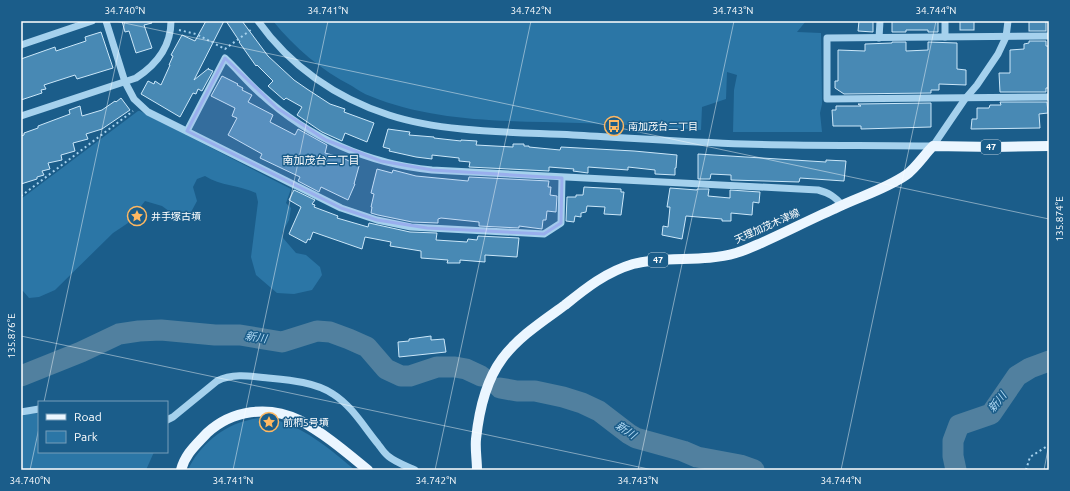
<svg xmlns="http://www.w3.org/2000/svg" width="1070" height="491" font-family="Ubuntu,'Noto Sans JP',sans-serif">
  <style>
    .green { fill: #2b76a6 }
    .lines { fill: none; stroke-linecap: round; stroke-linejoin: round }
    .river { stroke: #51809f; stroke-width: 21 }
    .building { fill: #4889b4; stroke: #cbe7f9 }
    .path { stroke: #a5d1ed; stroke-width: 2; stroke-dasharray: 2 3; stroke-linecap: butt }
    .minor { stroke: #a5d1ed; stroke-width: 7 }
    .major { stroke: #ebf6ff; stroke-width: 10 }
    .marked { fill: #99afed; fill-opacity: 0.2; stroke: #99afed; stroke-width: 3; stroke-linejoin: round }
    .ticks { fill: none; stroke: #fff; stroke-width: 1; stroke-opacity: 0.45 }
    .labels { text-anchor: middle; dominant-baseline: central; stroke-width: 3; stroke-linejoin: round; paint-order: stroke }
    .shield { fill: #1b5d8a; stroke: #bbcedc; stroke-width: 1 }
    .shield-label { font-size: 9px; font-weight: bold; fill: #fff }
    .poi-label { font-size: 10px; fill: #fff; stroke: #1b5d8a; text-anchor: start }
    .street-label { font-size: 10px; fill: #fff; stroke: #1b5d8a }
    .neighbourhood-label { font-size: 11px; fill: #fff; stroke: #1b5d8a }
    .water-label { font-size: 11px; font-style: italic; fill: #b1daf4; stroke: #1b5d8a }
    .neatline { fill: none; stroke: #fff; stroke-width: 1.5 }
    .ticks-label { font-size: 10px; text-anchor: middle; fill: #fff }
  </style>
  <rect width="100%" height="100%" fill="#1b5d8a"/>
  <!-- green -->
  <g class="green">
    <path d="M 273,21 L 806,21 L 797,32 L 821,33 L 822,104 L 820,113 L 822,132 L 733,132 L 734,90 L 737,75 L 727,72 L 726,99 L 702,107 L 701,130 C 661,127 620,124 580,123 C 512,121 435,123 370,96 C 364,94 358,90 352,86 C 321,70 295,48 273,21 Z"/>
    <path d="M 138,111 L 140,111 L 291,189 L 286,203 L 291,208 L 289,220 L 282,233 L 283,238 L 296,253 L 306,255 L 320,267 L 322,275 L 312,290 L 294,294 L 277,293 L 256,275 L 251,257 L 258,202 L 256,193 C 240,185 220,186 205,176 L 197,179 L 193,187 L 197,201 L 190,214 L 184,217 L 173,214 L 162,206 L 145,201 L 128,223 L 113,233 L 55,290 L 39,297 L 29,298 L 23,291 L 21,291 L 21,199 Z"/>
    <polygon points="39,413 39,452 154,452 146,470 21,470 21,417 27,414"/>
    <path d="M 268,418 C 304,426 327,447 355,470 L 188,470 C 198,447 223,425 249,420 C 255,418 262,418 268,418 Z"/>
  </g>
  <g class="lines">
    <!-- river -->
    <g class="river">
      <polyline points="21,376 81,352 119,334 139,331 161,330 215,335 240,335 282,342 317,331 330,332 349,339 367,347 386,369 401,376 410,376 437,367 455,367 466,369 481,376"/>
      <polyline points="500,388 517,391 535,391 563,397 582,403 599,411 629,434 636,438 683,451 697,457 740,465 754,470"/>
      <polyline points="956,470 953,456 953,441 959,425 991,414 1017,376 1030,368 1049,361"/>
    </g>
  </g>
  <!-- building -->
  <g class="building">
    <polygon points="122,21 151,21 152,23 144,25 152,48 136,53 129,31 125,32"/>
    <polygon points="206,21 224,21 194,80 209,68 208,69 213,71 202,91 198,89 196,94 193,93 180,117 141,94 148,81 154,84 155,81 161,85 170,65 169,65 173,56 171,55 182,35 195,41"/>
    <polygon points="226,21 242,21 268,56 294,80 307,89 330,104 345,109 344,112 374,123 367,142 345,133 342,141 322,132 297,115 302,107 286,98 284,100 268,86 273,81 257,65 256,66 239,42 240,42"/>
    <polygon points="859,21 873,21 873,32 858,31"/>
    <polygon points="892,21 938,21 938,32 928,32 928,30 906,30 906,32 892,32"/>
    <rect x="960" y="21" width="14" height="9"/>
    <rect x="1029" y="21" width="17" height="10"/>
    <polygon points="101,32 113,68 77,79 75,75 44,85 46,89 41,90 42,93 21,100 21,59 55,47 56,51 86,41 85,37"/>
    <polygon points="1029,41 1046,41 1046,46 1048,46 1049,49 1049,88 1046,88 1046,92 1000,92 999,73 1010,73 1010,50 1024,49 1024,44 1029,43"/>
    <polygon points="892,42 906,42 906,51 928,50 928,42 957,43 957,69 966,70 966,85 939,84 939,90 931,90 931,93 844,94 835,88 835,81 838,81 838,50 865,51 865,44 892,43"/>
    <polygon points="222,76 238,84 237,85 243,88 242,90 252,95 248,102 273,115 270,122 295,135 298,129 327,145 325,153 343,158 359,166 354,184 355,184 348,200 321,187 319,192 298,181 300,177 260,158 262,154 228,135 237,118 232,116 235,108 211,96"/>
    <polygon points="121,98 130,110 102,129 86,134 88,139 73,143 75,151 61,155 62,160 48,163 50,169 42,171 44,175 37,177 37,179 21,184 21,136 24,135 24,133 38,128 38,126 70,114 69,110 80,106 82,116 102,110 115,101 116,102"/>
    <polygon points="1000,102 1047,102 1048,113 1039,114 1040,128 971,129 972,119 977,119 977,108 989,108 990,105 1001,105"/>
    <polygon points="931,103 931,127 861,129 861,126 833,126 832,110 836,110 836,106 861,106 858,104"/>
    <polygon points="388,129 410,132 409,135 434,137 434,138 461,141 461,140 477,141 476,145 513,147 513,144 524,144 524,146 529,146 529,147 560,150 561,147 634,151 677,155 676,168 675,168 675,175 655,174 655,170 628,167 628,170 588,167 588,173 573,171 574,169 549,167 549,171 469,167 470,162 459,161 459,158 432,155 432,159 416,157 389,151 390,149 383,147"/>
    <polygon points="698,154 826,162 826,160 846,161 844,181 800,178 799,182 731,180 731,175 711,174 710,179 698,179"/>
    <polygon points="377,169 392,173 393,170 416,176 468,181 469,177 549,181 548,187 551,187 550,195 557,196 556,212 547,211 546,220 543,220 542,229 519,226 519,228 479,226 479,222 441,218 438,219 438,223 412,222 378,215 371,213 372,207 371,207 374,194 371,193"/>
    <polygon points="584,187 621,189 621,192 624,192 621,215 604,214 605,207 587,206 586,212 581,213 581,217 575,216 574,222 566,221 567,197 576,197 576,195 583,195"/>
    <polygon points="670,188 697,190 697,189 709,189 708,196 730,198 730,190 760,192 759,203 753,202 752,215 731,213 731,221 722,221 722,219 686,216 682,239 662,235 663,226 668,227 670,207 667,207"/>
    <polygon points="294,190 315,200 312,204 315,205 314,207 338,216 337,218 368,227 369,223 410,232 437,233 436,240 467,242 468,239 477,240 478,236 519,238 517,257 485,255 485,262 460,260 460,263 447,263 448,260 421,258 421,251 390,246 391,242 365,237 362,249 313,232 310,240 308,239 306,243 289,234 301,207 289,200"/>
    <polygon points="431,336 431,340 444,339 446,352 399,357 398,342 409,341 409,339"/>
  </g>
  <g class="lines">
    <!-- path -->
    <g class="path">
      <polyline points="179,30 196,34 225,49 252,29"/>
      <polyline points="21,196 133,111"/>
      <polyline points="1026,470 1030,457 1049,445"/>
    </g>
    <!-- minor -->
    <g class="minor">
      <polyline points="106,21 125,82 134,99 148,112 341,208 377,220 411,227 544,234 561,223 562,178"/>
      <path d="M 258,21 C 290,66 336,98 389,115 C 444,133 515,132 573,135 C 630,138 687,142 744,144 C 806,146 870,145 933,146 L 965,99 L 977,85 L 998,54 L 1006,37 L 1008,21"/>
      <polyline points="945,21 945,37"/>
      <polyline points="1049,36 827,38 827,99 1049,97"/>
      <polyline points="879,38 880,21"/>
      <polyline points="21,45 92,21"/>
      <path d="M 21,116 L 136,78 C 156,65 171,46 171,21"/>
      <path d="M 187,131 L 225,58 C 238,70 249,84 262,95 C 309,138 369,164 432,170 L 818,190 C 829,193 834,196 842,205"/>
      <polyline points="21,412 39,409"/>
      <path d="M 167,420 L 173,417 L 217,381 C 233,373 250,376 268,378 C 289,380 315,382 333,394 C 352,406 364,427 378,444 C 381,448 384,453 388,456 C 395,462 406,466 415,470"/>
    </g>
    <!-- major -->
    <g class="major">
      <path d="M 181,470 C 185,454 196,445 207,433 C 232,410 268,405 299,420 C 324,433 346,452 368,470"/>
      <path d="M 477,470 C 477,460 475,449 476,439 C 479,411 485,382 502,359 C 518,337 543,321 565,305 C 586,288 606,272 633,264 C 667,255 702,263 736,253 C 744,251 751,247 759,244 C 784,233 809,220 834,209 C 858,197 884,190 906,175 C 915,169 925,154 933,146 L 995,147 L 1049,146"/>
    </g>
  </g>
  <!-- marked area -->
  <path class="marked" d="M 225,58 L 277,108 L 326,140 L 381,161 L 432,170 L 562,178 L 561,223 L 544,234 L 427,228 L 377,220 L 341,208 L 187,131 Z"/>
  <!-- ticks -->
  <path class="ticks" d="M 115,21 L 1049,219M 21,336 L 653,470M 44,402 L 125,21M 30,470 L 39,428M 233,470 L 328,21M 435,470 L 531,21M 638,470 L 734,21M 841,470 L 936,21M 1044,470 L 1049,444"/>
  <!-- icons -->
  <defs>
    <g id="bus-ring" transform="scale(1)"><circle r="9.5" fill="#1b5d8a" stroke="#feb862" stroke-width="1.5"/><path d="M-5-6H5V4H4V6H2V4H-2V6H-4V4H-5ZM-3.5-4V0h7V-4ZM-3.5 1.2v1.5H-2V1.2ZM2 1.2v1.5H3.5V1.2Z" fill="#feb862"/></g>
    <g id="sight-ring" transform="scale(1)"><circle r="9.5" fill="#1b5d8a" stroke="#feb862" stroke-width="1.5"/><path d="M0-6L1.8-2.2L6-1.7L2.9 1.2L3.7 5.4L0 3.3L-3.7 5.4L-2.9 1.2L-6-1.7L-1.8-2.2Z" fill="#feb862"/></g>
  </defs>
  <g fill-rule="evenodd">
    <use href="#bus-ring" x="614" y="126"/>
    <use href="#sight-ring" x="137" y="216"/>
    <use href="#sight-ring" x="269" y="422"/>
  </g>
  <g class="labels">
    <!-- shield labels -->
    <g class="shield">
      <rect x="981" y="140" width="20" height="14" rx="3"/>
      <rect x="648" y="253" width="20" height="14" rx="3"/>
    </g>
    <g class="shield-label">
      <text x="991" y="147">47</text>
      <text x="658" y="260">47</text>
    </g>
    <!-- poi labels -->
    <g class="poi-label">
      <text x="628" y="126">南加茂台二丁目</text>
      <text x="151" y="216">井手塚古墳</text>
      <text x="283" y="422">前椚5号墳</text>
    </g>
    <!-- street labels -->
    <g class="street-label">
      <text transform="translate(767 226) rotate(-24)">天理加茂木津線</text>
    </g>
    <!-- neighbourhood labels -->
    <g class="neighbourhood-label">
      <text x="321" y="160">南加茂台二丁目</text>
    </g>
    <!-- water labels -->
    <g class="water-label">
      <text transform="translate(256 337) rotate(9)">新川</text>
      <text transform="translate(997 402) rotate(-51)">新川</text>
      <text transform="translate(626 430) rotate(34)">新川</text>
    </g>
  </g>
  <!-- border -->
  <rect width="1070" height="491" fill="none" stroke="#1b5d8a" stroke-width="44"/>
  <!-- legend -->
  <rect x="38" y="401" width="130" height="52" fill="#1b5d8a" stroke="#769eb9"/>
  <rect x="46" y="414" width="20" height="6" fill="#ebf6ff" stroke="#769eb9"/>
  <text x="74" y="421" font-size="12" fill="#ffffff">Road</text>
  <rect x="46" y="431" width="20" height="12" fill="#2b76a6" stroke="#769eb9"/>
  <text x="74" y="441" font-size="12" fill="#ffffff">Park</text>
  <rect x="22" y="22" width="1026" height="447" class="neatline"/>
  <g class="ticks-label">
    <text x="125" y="14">34.740°N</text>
    <text x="328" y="14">34.741°N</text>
    <text x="531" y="14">34.742°N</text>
    <text x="733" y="14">34.743°N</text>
    <text x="936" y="14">34.744°N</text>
    <text transform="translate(1059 219) rotate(-90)" y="4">135.874°E</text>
    <text transform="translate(11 336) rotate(-90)" y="4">135.876°E</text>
    <text x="30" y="484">34.740°N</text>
    <text x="233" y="484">34.741°N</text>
    <text x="436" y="484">34.742°N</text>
    <text x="638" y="484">34.743°N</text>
    <text x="841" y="484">34.744°N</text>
  </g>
</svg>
